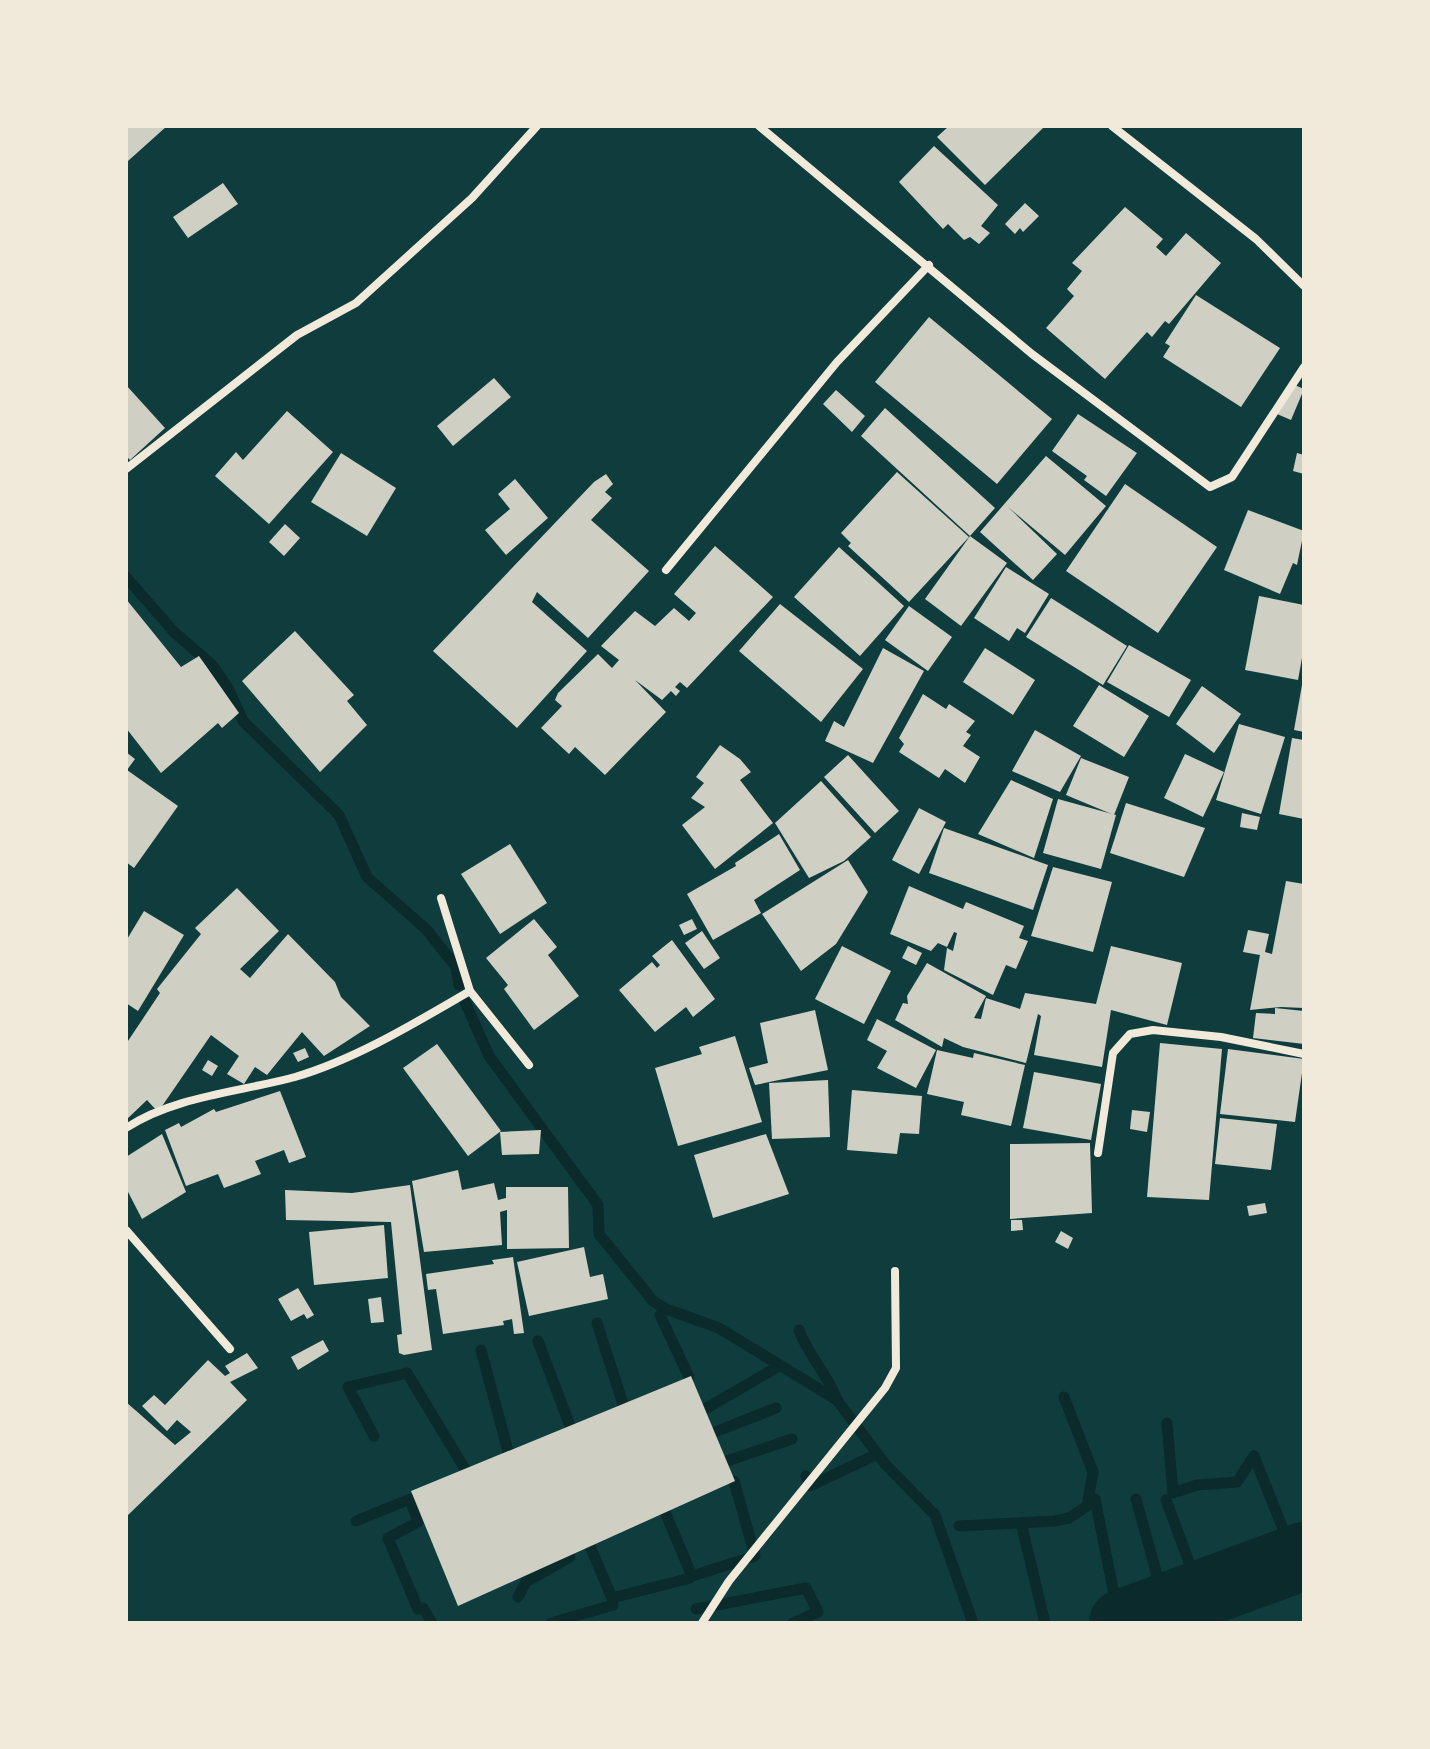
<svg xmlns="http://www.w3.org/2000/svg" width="1430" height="1749" font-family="'Asap Condensed',sans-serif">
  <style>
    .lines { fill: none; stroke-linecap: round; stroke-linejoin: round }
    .stream { stroke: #0a2a2b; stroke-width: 11 }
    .river { stroke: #0a2a2b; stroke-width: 68 }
    .building { fill: #cfcfc3 }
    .minor { stroke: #f1e9da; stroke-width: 8 }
  </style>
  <rect width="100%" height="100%" fill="#0f3d3e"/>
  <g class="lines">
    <!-- stream -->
    <g class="stream">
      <polyline points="126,577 174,632 213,666 228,688 243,721 339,815 367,877 427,930 456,967 459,985"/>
      <polyline points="465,1002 489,1056 598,1205 599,1234 653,1301 666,1309 719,1328 837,1400 885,1464 935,1515 973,1623"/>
      <polyline points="660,1315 689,1377"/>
      <polyline points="597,1323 623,1404"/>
      <path d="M 799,1330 C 808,1356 828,1374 837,1400"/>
      <polyline points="538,1341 570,1426"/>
      <polyline points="481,1350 508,1451"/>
      <polyline points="705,1409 774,1369"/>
      <polyline points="1167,1423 1173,1493 1197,1485 1237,1482 1254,1456"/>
      <polyline points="715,1432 776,1408"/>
      <polyline points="374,1436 348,1387 407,1373 465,1469"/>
      <polyline points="1254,1456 1287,1539"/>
      <polyline points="727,1461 792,1439"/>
      <polyline points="806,1476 810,1486 873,1456"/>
      <polyline points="1095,1499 1116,1604"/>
      <polyline points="1136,1499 1160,1586"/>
      <polyline points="1166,1500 1193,1573"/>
      <polyline points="665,1512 692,1576 755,1556 734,1481"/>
      <polyline points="356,1521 410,1499 418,1522 388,1538 418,1609 423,1608 432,1623"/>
      <polyline points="1021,1523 1045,1623"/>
      <polyline points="959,1526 1055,1521 1069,1518 1087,1506 1093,1472 1064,1397"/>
      <polyline points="590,1546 612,1598 690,1578"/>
      <polyline points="518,1597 526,1582 570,1557"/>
      <polyline points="696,1609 806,1588 818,1612 793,1623"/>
      <polyline points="551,1623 613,1605"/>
    </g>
    <!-- river -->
    <polyline class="river" points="1123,1623 1304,1556"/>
  </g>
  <!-- building -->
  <g class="building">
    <polygon points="126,126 167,126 128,161"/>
    <polygon points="949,126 1042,126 1044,127 985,185 937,137"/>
    <polygon points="934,146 998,205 981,226 990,233 979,244 970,237 964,240 948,224 943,229 899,182"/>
    <polygon points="223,183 238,204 188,238 173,217"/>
    <polygon points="1025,203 1039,216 1023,232 1020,228 1015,234 1005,224"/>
    <polygon points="1125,207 1163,239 1156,247 1166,256 1186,233 1221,263 1169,324 1165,321 1152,337 1147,332 1105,379 1046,328 1074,296 1067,289 1082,271 1072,263"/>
    <polygon points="1196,295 1280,348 1241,407 1163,357 1170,346 1165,343"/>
    <polygon points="929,317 1052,419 997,484 875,382"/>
    <polygon points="494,378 511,397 453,446 437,426"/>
    <polygon points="1290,383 1304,389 1291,420 1277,414"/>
    <polygon points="126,385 165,428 130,460 126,456"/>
    <polygon points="836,390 865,416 852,432 823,404"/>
    <polygon points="885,408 995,508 970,536 861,436"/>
    <polygon points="287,411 333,452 269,524 215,476 236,452 243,460"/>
    <polygon points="1078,414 1137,453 1106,496 1084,480 1087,476 1052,451"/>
    <polygon points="341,453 396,488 367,536 311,502"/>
    <polygon points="1297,453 1304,455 1304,474 1293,471"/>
    <polygon points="1046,456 1106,506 1065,555 1008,507 1057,554 1033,580 980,532"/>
    <polygon points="897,472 969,537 909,602 848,546 851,543 841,533"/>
    <polygon points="606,474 613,484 605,492 612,498 591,520 649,571 588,638 537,592 532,602 587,651 517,728 433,651 594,482"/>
    <polygon points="515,479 548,518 506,555 485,530 510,509 498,494"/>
    <polygon points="1125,484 1217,547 1158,633 1066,571"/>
    <polygon points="1248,510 1304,531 1297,565 1293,563 1280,594 1224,570"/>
    <polygon points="285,524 300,538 284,556 269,542"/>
    <polygon points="970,536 1007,563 961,626 925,599"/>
    <polygon points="715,546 773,597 687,688 680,682 675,687 680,691 676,696 671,691 662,700 635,680 666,712 605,775 575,747 569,754 541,728 562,706 555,700 558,693 598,654 612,668 619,660 601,646 635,611 655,626 674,608 689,621 696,613 674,594"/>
    <polygon points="839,547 904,606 860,656 794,597"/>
    <polygon points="1006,567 1049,594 1025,633 1017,628 1009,641 974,618"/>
    <polygon points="1259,596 1304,605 1304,647 1298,680 1245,670"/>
    <polygon points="1051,598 1127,646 1103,685 1026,637"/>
    <polygon points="126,599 181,667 199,656 239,713 222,728 218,723 161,773 126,728"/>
    <polygon points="780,604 863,669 821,722 739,651"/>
    <polygon points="909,606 952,637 928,671 885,640"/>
    <polygon points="295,631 354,695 347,701 367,725 320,772 242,681"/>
    <polygon points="1129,645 1191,680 1169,717 1107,682"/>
    <polygon points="883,648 924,671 873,763 825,741 834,721 844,727"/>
    <polygon points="985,648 1035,680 1013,715 963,682"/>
    <polygon points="1099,685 1149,716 1124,757 1073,726"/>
    <polygon points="1302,685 1304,685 1304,732 1294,730"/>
    <polygon points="1202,686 1241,714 1214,753 1176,724"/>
    <polygon points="923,694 946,709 949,704 975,721 966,732 971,735 963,746 980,757 965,783 945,769 939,778 899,752 904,744 899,738"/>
    <polygon points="1239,724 1285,737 1261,814 1216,800"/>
    <polygon points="1035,730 1081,756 1060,792 1012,771"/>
    <polygon points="1292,738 1304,740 1304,819 1279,814"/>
    <polygon points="720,745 740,759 751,772 740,780 773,823 715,869 682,825 705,807 691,798 704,783 696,777"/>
    <polygon points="126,752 135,759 127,770 178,806 134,868 126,862"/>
    <polygon points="1185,754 1224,772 1203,817 1164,798"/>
    <polygon points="848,755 899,811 875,833 824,777"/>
    <polygon points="1081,758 1129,777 1114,815 1066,795"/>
    <polygon points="1011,780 1053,799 1034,858 978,834"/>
    <polygon points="821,781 871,837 844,861 809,878 775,823"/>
    <polygon points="1058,799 1116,815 1101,869 1043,853"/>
    <polygon points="1126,803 1205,828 1184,877 1110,853"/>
    <polygon points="919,808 946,822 919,874 892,860"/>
    <polygon points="1242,813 1260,817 1257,830 1240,827"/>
    <polygon points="944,828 1048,865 1033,910 929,873"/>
    <polygon points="779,834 800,870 754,900 761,913 713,940 687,894 736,866 735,863"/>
    <polygon points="510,844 547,903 500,934 461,874"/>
    <polygon points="848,860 868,892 836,944 801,971 762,914"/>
    <polygon points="1053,867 1112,882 1093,952 1031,936"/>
    <polygon points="1286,881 1304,884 1304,1008 1281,1007 1250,1010 1260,955 1243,952 1248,930 1269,934 1265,952 1272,954"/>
    <polygon points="909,886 963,909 966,902 1024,926 1019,938 1028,941 1016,969 1006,965 993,995 944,970 947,948 953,951 957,933 954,932 947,947 938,943 931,951 890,934"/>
    <polygon points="237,888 279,931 240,969 250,978 288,934 335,982 341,997 370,1026 324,1056 302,1032 267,1075 255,1067 244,1084 227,1074 239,1056 211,1035 158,1112 147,1100 126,1120 126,1044 160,993 157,989 201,934 195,928"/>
    <polygon points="144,911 184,935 138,1011 126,1003 126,941"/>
    <polygon points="534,919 557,947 548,955 579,996 534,1030 504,989 508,985 486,958"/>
    <polygon points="692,919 697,929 684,935 679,925"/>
    <polygon points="702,931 720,958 704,969 685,943"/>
    <polygon points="672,940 715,999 693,1017 686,1007 655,1032 619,990 652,962 657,968 660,965 652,956"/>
    <polygon points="842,946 891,971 864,1024 815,999"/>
    <polygon points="908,946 922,953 916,965 902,958"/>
    <polygon points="1111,946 1182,963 1167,1025 1111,1010 1102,1067 1034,1055 1041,1016 1038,1014 1026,1063 963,1047 944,1038 942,1047 895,1020 903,1003 908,1004 907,996 927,963 986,996 974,1018 981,1019 986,998 1020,1009 1025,993 1096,1004"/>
    <polygon points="1275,1008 1304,1011 1304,1044 1253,1038 1256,1013 1275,1014"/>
    <polygon points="815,1010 828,1070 755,1085 749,1068 768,1063 760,1023"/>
    <polygon points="877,1019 936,1050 916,1088 877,1068 887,1051 867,1040"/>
    <polygon points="735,1036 762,1122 678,1146 655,1068 702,1054 699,1047"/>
    <polygon points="1160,1043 1222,1049 1209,1200 1147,1197"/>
    <polygon points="437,1044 501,1131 468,1156 403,1068"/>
    <polygon points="305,1048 309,1057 298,1062 293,1053"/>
    <polygon points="1228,1049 1304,1059 1295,1122 1220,1114"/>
    <polygon points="937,1050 973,1058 974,1053 1025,1065 1011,1126 961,1115 964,1102 927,1094"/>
    <polygon points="208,1060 218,1066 212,1076 202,1070"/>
    <polygon points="1034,1072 1101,1084 1091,1140 1023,1128"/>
    <polygon points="828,1080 830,1137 772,1139 769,1083"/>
    <polygon points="852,1090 922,1096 919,1134 900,1133 897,1154 847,1150"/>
    <polygon points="280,1091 306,1157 289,1163 284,1150 255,1161 261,1174 224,1188 218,1174 186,1186 165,1130 179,1123 181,1127 214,1109 216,1112"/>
    <polygon points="1132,1110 1150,1112 1147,1132 1130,1129"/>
    <polygon points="1220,1118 1277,1124 1271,1170 1215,1164"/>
    <polygon points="541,1130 539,1154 502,1155 500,1132"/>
    <polygon points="162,1134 186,1192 142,1219 126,1188 126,1157"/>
    <polygon points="766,1134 789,1194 713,1218 694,1155"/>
    <polygon points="1090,1143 1092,1213 1010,1219 1010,1144"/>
    <polygon points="458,1170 462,1190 494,1183 498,1200 506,1198 506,1187 568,1187 569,1248 507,1249 507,1210 500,1212 502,1245 424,1252 412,1181"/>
    <polygon points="410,1185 432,1350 404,1355 399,1353 397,1335 402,1334 391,1222 286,1220 285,1190 352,1193"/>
    <polygon points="1265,1203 1267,1213 1249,1216 1247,1206"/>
    <polygon points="1011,1220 1022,1220 1023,1230 1011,1231"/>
    <polygon points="384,1225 388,1278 314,1285 309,1232"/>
    <polygon points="1061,1231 1073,1238 1068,1249 1055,1242"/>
    <polygon points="584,1247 590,1277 603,1274 608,1299 529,1316 517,1262"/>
    <polygon points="513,1257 524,1333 514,1334 512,1319 503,1321 504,1325 443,1334 436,1289 428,1290 426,1274 494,1264 492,1260"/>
    <polygon points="298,1288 314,1315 307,1319 304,1314 291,1321 278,1299"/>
    <polygon points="381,1297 384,1322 371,1323 368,1299"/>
    <polygon points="323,1340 329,1351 298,1370 291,1357"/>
    <polygon points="247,1353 258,1368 230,1382 247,1400 126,1517 126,1402 175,1445 191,1432 177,1420 167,1431 142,1406 154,1395 165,1405 208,1360 225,1376 230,1373 225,1366"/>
    <polygon points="691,1376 735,1481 458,1606 411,1491"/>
  </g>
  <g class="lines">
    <!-- minor -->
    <g class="minor">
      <polyline points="759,126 1032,354 1210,487 1232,477 1304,367"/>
      <polyline points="1112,126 1256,239 1304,286"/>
      <polyline points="126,469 297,335 356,303 472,198 537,126"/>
      <polyline points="666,570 837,362 929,265"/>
      <polyline points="441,898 470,991 529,1065"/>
      <path d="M 126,1128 C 175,1096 240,1092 295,1077 C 356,1059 415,1023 470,991"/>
      <polyline points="1098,1153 1113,1053 1130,1034 1153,1030 1221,1037 1304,1054"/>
      <polyline points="126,1230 230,1349"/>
      <polyline points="702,1623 729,1581 885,1388 896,1368 895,1271"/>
    </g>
  </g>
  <!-- border -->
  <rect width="1430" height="1749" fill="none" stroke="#f1e9da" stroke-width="256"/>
</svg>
